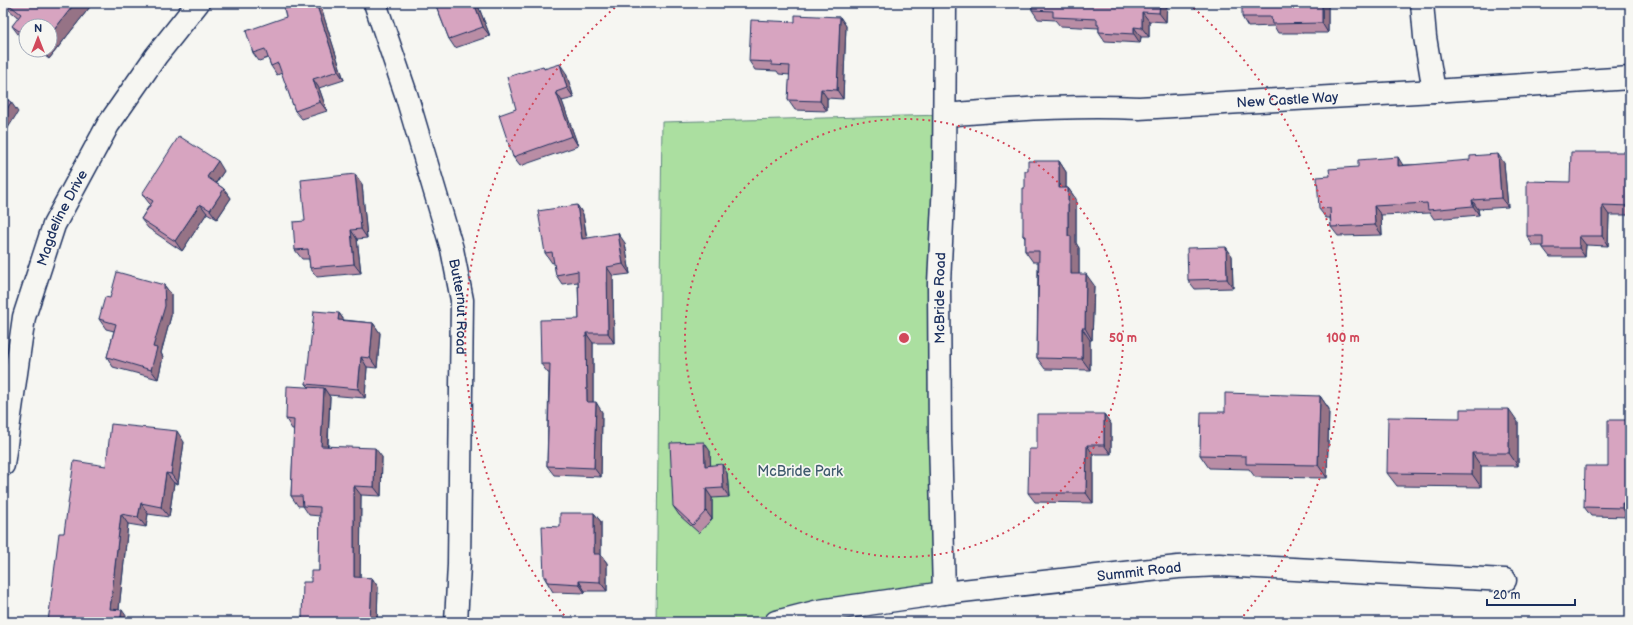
<svg xmlns="http://www.w3.org/2000/svg" width="1633" height="625" font-family="'Balsamiq Sans',sans-serif">
  <style>
    .green { fill: #abdfa0; stroke: #63877f }
    .lines { fill: none; stroke-linecap: round; stroke-linejoin: round }
    .minor-casing { stroke: #1b2f5e; stroke-width: 25 }
    .minor { stroke: #f6f6f2; stroke-width: 22 }
    .wall { fill: #b98da5; stroke: #1b2f5e }
    .shaded-wall { fill: #967386; stroke: #1b2f5e }
    .building { fill: #d7a4c0; stroke: #1b2f5e }
    .ring { fill: none; stroke: #d1495b; stroke-width: 2; stroke-dasharray: 2 4 }
    .labels { text-anchor: middle; dominant-baseline: central; stroke-width: 3.5; stroke-linejoin: round; paint-order: stroke }
    .street-label { font-size: 14px; fill: #1b2f5e; stroke: #f6f6f2 }
    .park-label { font-size: 14px; fill: #3f5b6e; stroke: #f6f6f2 }
    .centre { fill: #d1495b; stroke: #f6f6f2; stroke-width: 2 }
    .ring-label { font-size: 12px; text-anchor: middle; font-weight: bold; fill: #d1495b; stroke: #f6f6f2; stroke-width: 3.5; stroke-linejoin: round; paint-order: stroke }
  </style>
  <rect width="100%" height="100%" fill="#f6f6f2"/>
  <filter id="ink" filterUnits="userSpaceOnUse"><feTurbulence type="fractalNoise" baseFrequency=".025" numOctaves="2"/><feDisplacementMap in="SourceGraphic" scale="8" xChannelSelector="R" yChannelSelector="G"/><feConvolveMatrix kernelMatrix="1 2 1 2 8 2 1 2 1" color-interpolation-filters="sRGB"/></filter>
  <g filter="url(#ink)">
    <!-- green -->
    <polygon class="green" points="945,115 944,593 776,622 656,622 662,122"/>
    <g class="lines">
      <!-- minor casing -->
      <g class="minor-casing">
        <g id="minor">
          <path id="s1" d="M 375,3 L 406,94 L 452,249 L 462,300 L 459,565 L 456,622"/>
          <polyline points="1422,3 1425,37 1434,91"/>
          <path id="s2" d="M 945,115 C 1010,109 1073,105 1139,108 L 1434,91 L 1630,78"/>
          <path id="s3" d="M 3,465 L 24,317 L 54,225 L 108,125 L 156,56 L 198,3"/>
          <path id="s4" d="M 944,593 L 940,436 L 939,283 L 944,182 L 945,3"/>
          <path id="s5" d="M 776,622 L 819,611 L 944,593 L 1178,567 L 1219,565 L 1505,580"/>
        </g>
      </g>
      <!-- minor -->
      <use href="#minor" class="minor"/>
    </g>
    <!-- wall -->
    <g class="wall">
      <polygon points="4,3 93,3 49,59 37,50 50,50 26,26 26,42 21,38 12,26 19,18 9,10"/>
      <polygon points="303,3 317,3 321,8 344,80 319,88 327,111 302,119 295,111 282,73 277,75 271,66 268,58 259,61 253,53 286,17"/>
      <polygon points="435,3 477,3 490,36 455,48 449,39"/>
      <polygon points="1032,3 1167,3 1166,22 1149,21 1149,37 1141,37 1140,43 1105,41 1099,32 1099,28 1060,26 1055,20 1038,19 1032,10"/>
      <polygon points="1328,3 1328,33 1278,33 1274,26 1248,27 1242,17"/>
      <polygon points="840,17 846,26 843,99 827,98 827,111 795,110 788,100 790,75 779,74 777,71 755,70 749,61 795,22"/>
      <polygon points="545,68 566,73 574,98 562,101 578,146 520,166 513,157 516,109"/>
      <polygon points="1630,148 1630,215 1609,215 1608,246 1586,245 1585,257 1550,257 1543,248 1543,246 1533,246 1527,236 1570,182 1628,152"/>
      <polygon points="1059,161 1066,172 1066,188 1068,188 1076,199 1076,243 1079,248 1079,274 1094,285 1092,340 1090,340 1090,370 1045,369 1037,358 1038,262 1033,262 1025,251 1025,238 1023,236 1028,171"/>
      <polygon points="1504,163 1508,207 1478,209 1479,215 1434,219 1430,213 1381,215 1382,235 1338,236 1331,227 1330,218 1326,218 1319,209 1330,176 1403,165"/>
      <polygon points="224,171 216,183 224,189 231,198 217,219 207,213 182,251 148,228 141,219 150,204 149,203 142,194"/>
      <polygon points="362,184 367,238 357,239 361,273 317,277 310,268 309,259 302,259 295,250 305,221"/>
      <polygon points="577,205 583,214 587,238 625,243 630,274 613,276 614,343 593,343 593,402 602,412 601,477 554,475 547,466 549,373 548,373 541,364 579,319 578,282 562,284 556,275 554,262 552,263 545,253"/>
      <polygon points="1226,247 1232,256 1233,288 1195,289 1188,280"/>
      <polygon points="164,285 171,294 171,316 161,353 163,357 158,379 113,367 107,357 114,331 106,329 99,319 110,298"/>
      <polygon points="339,313 344,320 373,323 380,333 377,368 367,367 365,398 328,395 330,397 328,446 382,457 381,496 361,495 360,577 372,578 378,587 377,622 303,622 302,620 311,582 319,571 320,516 309,515 303,506 298,506 291,496 294,429 292,429 286,419 309,387 306,384"/>
      <polygon points="1320,396 1329,409 1327,478 1255,477 1249,469 1209,468 1200,455 1225,412"/>
      <polygon points="1104,414 1111,424 1111,454 1093,454 1093,503 1035,502 1028,493"/>
      <polygon points="1630,420 1630,512 1629,512 1629,517 1591,516 1584,507 1608,466"/>
      <polygon points="1518,422 1518,466 1481,466 1481,487 1397,486 1387,473"/>
      <polygon points="184,442 178,484 174,483 169,517 148,514 146,527 128,524 119,609 129,620 48,622 64,533 106,466"/>
      <polygon points="710,451 710,465 727,473 729,497 712,498 712,519 699,533 679,515 673,506"/>
      <polygon points="594,513 601,522 601,555 607,563 607,591 585,591 585,593 553,592 544,577 560,527"/>
    </g>
    <!-- shaded-wall -->
    <g class="shaded-wall">
      <polygon points="75,3 93,3 49,59 42,50 50,50 50,35"/>
      <polygon points="316,3 317,3 321,8 344,80 338,71"/>
      <polygon points="474,3 477,3 490,36 483,27"/>
      <polygon points="1160,3 1167,3 1166,22 1159,13"/>
      <polygon points="1322,3 1328,3 1328,33 1322,23"/>
      <polygon points="1142,12 1149,21 1149,37 1142,28"/>
      <polygon points="840,17 846,26 843,99 837,90"/>
      <polygon points="1134,27 1141,37 1140,43 1134,34"/>
      <polygon points="560,64 566,73 574,98 567,88"/>
      <polygon points="313,79 319,88 327,111 320,102"/>
      <polygon points="821,89 827,98 827,111 820,101"/>
      <polygon points="556,92 562,101 578,146 572,136"/>
      <polygon points="11,102 18,112 3,136 3,116"/>
      <polygon points="1498,154 1504,163 1508,207 1501,198"/>
      <polygon points="1398,157 1404,167 1398,166"/>
      <polygon points="218,161 224,171 213,187 207,177"/>
      <polygon points="1059,161 1066,172 1066,199 1059,188"/>
      <polygon points="355,174 362,184 367,238 361,229"/>
      <polygon points="1068,188 1076,199 1076,243 1079,248 1079,285 1071,274 1068,236"/>
      <polygon points="224,189 231,198 217,219 210,210"/>
      <polygon points="1472,200 1478,209 1479,215 1473,206"/>
      <polygon points="200,204 207,213 182,251 175,241"/>
      <polygon points="577,205 583,214 588,248 582,239"/>
      <polygon points="1602,205 1609,215 1608,246 1602,236"/>
      <polygon points="1374,206 1381,215 1382,235 1375,225"/>
      <polygon points="351,230 357,239 361,273 354,264"/>
      <polygon points="618,233 625,243 630,274 623,264"/>
      <polygon points="1579,236 1586,245 1585,257 1579,248"/>
      <polygon points="1226,247 1232,256 1233,288 1227,279"/>
      <polygon points="607,267 613,276 614,343 608,333"/>
      <polygon points="1086,274 1094,285 1092,340 1085,328"/>
      <polygon points="164,285 171,294 171,316 161,353 163,357 158,379 151,370 153,347"/>
      <polygon points="339,313 345,322 338,320"/>
      <polygon points="373,323 380,333 377,368 370,358"/>
      <polygon points="1082,328 1090,340 1090,370 1082,359"/>
      <polygon points="586,333 593,343 593,411 587,402"/>
      <polygon points="361,357 367,367 365,398 358,389"/>
      <polygon points="324,388 330,397 327,456 321,446"/>
      <polygon points="1320,396 1329,409 1327,478 1318,465"/>
      <polygon points="596,402 602,412 601,477 594,468"/>
      <polygon points="1509,409 1518,422 1518,466 1509,453"/>
      <polygon points="1104,414 1111,424 1111,454 1104,445"/>
      <polygon points="177,431 184,442 178,484 171,474"/>
      <polygon points="704,442 710,451 711,474 705,466"/>
      <polygon points="1087,445 1093,454 1093,503 1086,493"/>
      <polygon points="375,448 382,457 381,496 374,487"/>
      <polygon points="1472,453 1481,466 1481,487 1472,474"/>
      <polygon points="722,464 727,473 729,497 723,488"/>
      <polygon points="166,473 174,483 169,517 161,507"/>
      <polygon points="354,486 361,495 360,587 354,577"/>
      <polygon points="706,489 712,498 712,519 706,511"/>
      <polygon points="141,503 148,514 146,527 138,517"/>
      <polygon points="1622,503 1629,512 1629,517 1622,508"/>
      <polygon points="594,513 601,522 601,555 607,563 607,591 600,582 594,554"/>
      <polygon points="121,514 128,524 118,619 110,609"/>
      <polygon points="372,578 378,587 377,622 370,622"/>
      <polygon points="579,581 585,591 585,593 579,584"/>
      <polygon points="122,610 129,620 129,622 120,622"/>
    </g>
    <!-- building -->
    <g class="building">
      <polygon points="7,3 75,3 50,35 50,26 26,26 26,36 12,26 21,14"/>
      <polygon points="303,3 316,3 338,71 313,79 320,102 295,111 278,63 271,66 265,49 253,53 246,31 286,17 284,9"/>
      <polygon points="435,3 474,3 483,27 449,39"/>
      <polygon points="1032,3 1160,3 1159,13 1142,12 1142,28 1134,27 1134,34 1099,32 1099,25 1097,25 1097,19 1053,17 1053,11 1032,10"/>
      <polygon points="1242,3 1322,3 1322,23 1272,24 1271,17 1242,17"/>
      <polygon points="795,15 840,17 837,90 821,89 820,101 788,100 790,66 772,65 772,62 749,61 751,20 795,22"/>
      <polygon points="560,64 567,88 556,92 572,136 513,157 499,115 516,109 507,77 543,66 544,69"/>
      <polygon points="3,97 11,102 3,116"/>
      <polygon points="179,136 218,161 207,177 224,189 210,210 200,204 175,241 141,219 153,201 142,194"/>
      <polygon points="1628,148 1630,148 1630,206 1602,205 1602,236 1579,236 1579,248 1543,248 1543,236 1527,236 1527,181 1570,182 1571,152 1628,152"/>
      <polygon points="1498,154 1501,198 1472,200 1473,206 1428,210 1427,203 1374,206 1375,225 1331,227 1330,208 1319,209 1317,177 1330,176 1329,169 1358,167 1358,160 1398,157 1398,166 1470,160 1470,156"/>
      <polygon points="1028,161 1059,161 1059,188 1068,188 1068,236 1071,236 1071,274 1086,274 1085,328 1082,328 1082,359 1037,358 1039,251 1025,251 1025,236 1023,236 1023,188 1025,188 1025,171 1028,171"/>
      <polygon points="355,174 361,229 351,230 354,264 310,268 308,249 295,250 293,222 305,221 301,180"/>
      <polygon points="577,205 582,239 618,233 623,264 607,267 608,333 586,333 587,402 596,402 594,468 547,466 550,364 541,364 540,320 579,319 578,271 556,275 552,252 545,253 538,211"/>
      <polygon points="1226,247 1227,279 1188,280 1187,248"/>
      <polygon points="117,272 164,285 165,306 153,347 157,348 151,370 107,357 116,324 99,319 105,297 110,298"/>
      <polygon points="314,311 339,313 338,320 373,323 370,358 361,357 358,389 306,384"/>
      <polygon points="287,386 324,388 321,446 375,448 374,487 354,486 354,577 372,578 370,622 302,620 303,582 311,582 311,571 319,571 320,507 303,506 302,496 291,496 294,420 286,419"/>
      <polygon points="1225,393 1320,396 1318,465 1246,464 1246,456 1200,455 1201,412 1225,412"/>
      <polygon points="1460,409 1509,409 1509,453 1472,453 1472,474 1387,473 1388,417 1460,418"/>
      <polygon points="1037,414 1104,414 1104,445 1087,445 1086,493 1028,493 1029,449 1037,449"/>
      <polygon points="1608,420 1630,420 1630,503 1622,503 1622,508 1584,507 1585,466 1608,466"/>
      <polygon points="111,424 177,431 171,474 166,473 161,507 141,503 138,517 121,514 110,609 122,610 120,622 48,622 59,533 64,533 74,461 106,466"/>
      <polygon points="704,442 705,466 722,464 723,488 706,489 706,511 693,525 673,506 670,443"/>
      <polygon points="560,513 594,513 594,554 600,554 600,582 579,581 579,584 547,582 547,577 544,577 542,526 560,527"/>
    </g>
  </g>
  <!-- distance rings -->
  <g class="ring">
    <circle cx="904" cy="338" r="219"/>
    <path d="M568 620A439 439 0 0 1 619 4M1189 4A439 439 0 0 1 1240 620"/>
  </g>
  <g class="labels">
    <!-- street labels -->
    <g class="street-label">
      <text stroke="none"><textPath href="#s2" startOffset="343">New Castle Way</textPath></text>
      <text stroke="none"><textPath href="#s3" startOffset="256">Magdeline Drive</textPath></text>
      <text stroke="none"><textPath href="#s4" startOffset="295">McBride Road</textPath></text>
      <text stroke="none"><textPath href="#s1" startOffset="316">Butternut Road</textPath></text>
      <text stroke="none"><textPath href="#s5" startOffset="367">Summit Road</textPath></text>
    </g>
    <!-- park labels -->
    <g class="park-label">
      <text x="800" y="471">McBride Park</text>
    </g>
  </g>
  <circle cx="904" cy="338" r="6" class="centre"/>
  <g class="ring-label">
    <text x="1123" y="342">50 m</text>
    <text x="1343" y="342">100 m</text>
  </g>
  <!-- margin -->
  <rect width="1633" height="625" fill="none" stroke="#f6f6f2" stroke-width="16"/>
  <rect x="8" y="8" width="1617" height="609" fill="none" stroke="#1b2f5e" stroke-width="1.5" filter="url(#ink)"/>
  <!-- north arrow -->
  <g transform="translate(38 38)"><circle r="19" fill="#f6f6f2" stroke="#9ea6b7"/>
  <path d="M0-3L7 15L0 10L-7 15Z" fill="#d1495b"/>
  <text y="-6" font-size="11" font-weight="bold" text-anchor="middle" fill="#1b2f5e">N</text>
  </g>
  <!-- scale -->
  <path d="M1487 599v6h88v-6" fill="none" stroke="#1b2f5e" stroke-width="2"/>
  <text x="1493" y="599" font-size="12" fill="#1b2f5e" stroke="#f6f6f2" stroke-width="3" paint-order="stroke">20 m</text>
</svg>
